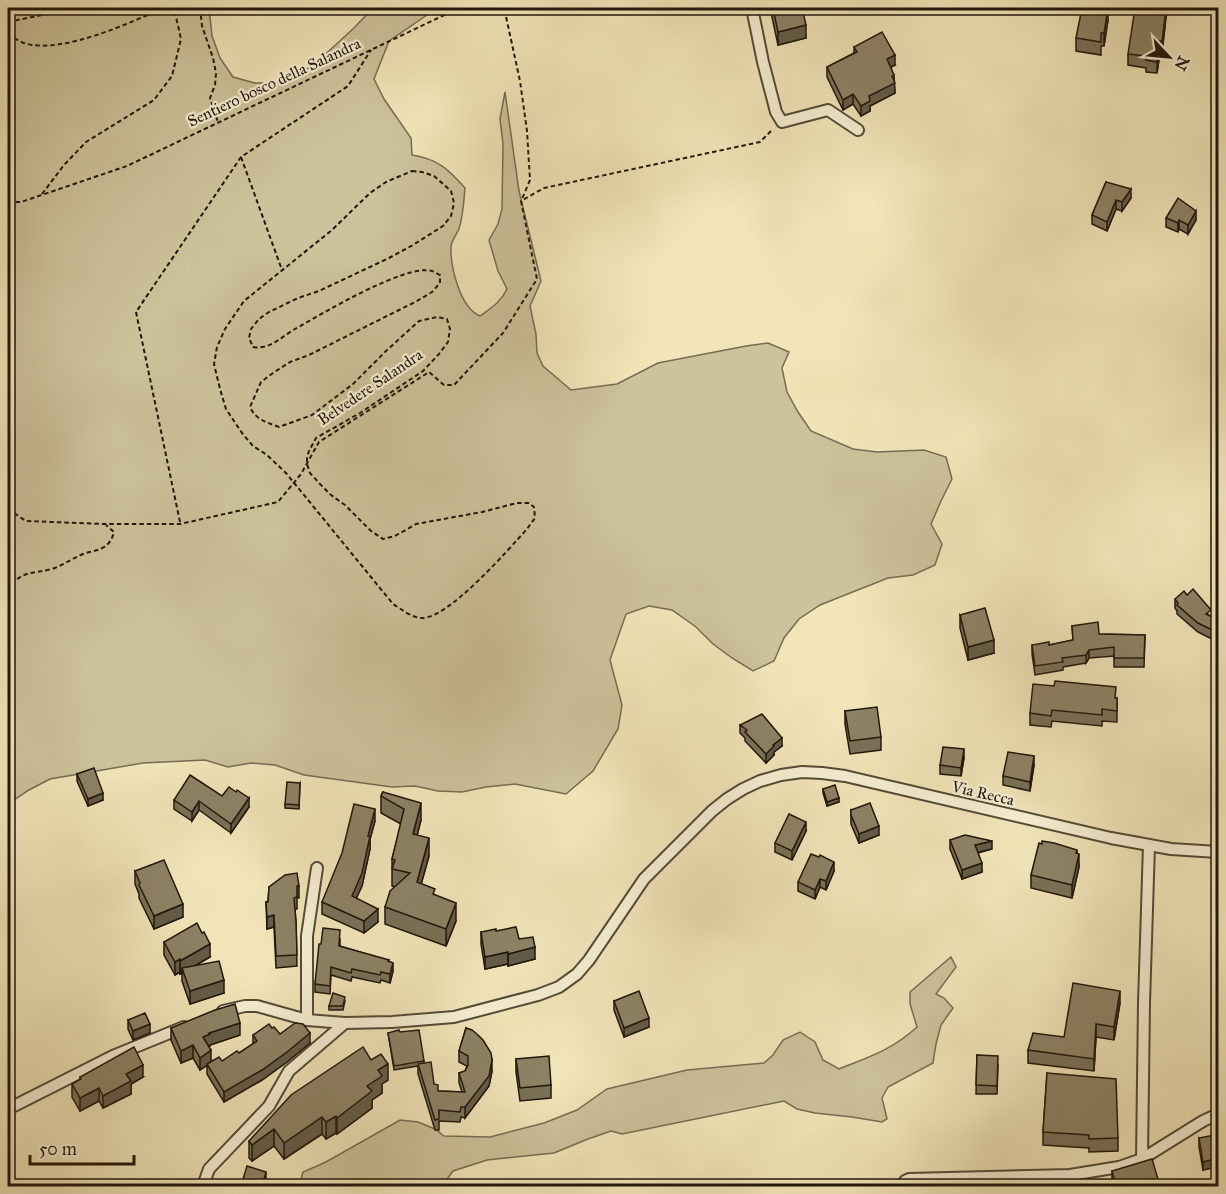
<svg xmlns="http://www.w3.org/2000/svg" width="1226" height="1194" font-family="'IM FELL Great Primer',serif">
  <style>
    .green { fill: #cdc29b; stroke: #766c53; stroke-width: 1.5 }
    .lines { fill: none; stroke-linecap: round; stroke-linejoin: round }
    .street-casing { stroke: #544a36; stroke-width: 14 }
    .path { stroke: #20160b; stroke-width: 2; stroke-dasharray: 4.5 3; stroke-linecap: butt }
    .street { stroke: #f6eed2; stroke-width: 10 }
    .wall { fill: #797057; stroke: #20160b; stroke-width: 1.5 }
    .shaded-wall { fill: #635b47; stroke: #20160b; stroke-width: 1.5 }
    .building { fill: #8d8265; stroke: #20160b; stroke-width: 1.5 }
    .labels { text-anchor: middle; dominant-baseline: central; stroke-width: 4.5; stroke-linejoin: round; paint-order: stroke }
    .street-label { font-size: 16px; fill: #20160b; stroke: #f6eed2 }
  </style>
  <rect width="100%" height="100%" fill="#f1e5b9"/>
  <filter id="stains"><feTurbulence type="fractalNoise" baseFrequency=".00333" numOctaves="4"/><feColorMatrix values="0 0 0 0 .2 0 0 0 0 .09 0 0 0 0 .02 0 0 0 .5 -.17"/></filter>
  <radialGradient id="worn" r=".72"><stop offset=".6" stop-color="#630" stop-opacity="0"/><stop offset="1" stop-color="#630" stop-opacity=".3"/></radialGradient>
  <!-- green -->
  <g class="green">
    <path d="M 8,8 L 209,8 L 212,36 L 220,58 L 233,77 L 255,83 L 281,83 L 301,73 L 319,60 L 354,28 L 373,8 L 435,8 L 430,13 L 389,41 L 374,79 L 384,99 L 411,138 L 412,155 C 438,159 448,169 465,188 C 464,201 463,216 459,229 C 456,235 452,240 451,246 C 450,266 460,308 480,316 C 491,308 501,302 507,289 L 498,271 L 489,240 L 498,224 L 502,209 L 503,144 L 500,119 L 505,92 L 519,191 L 541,281 L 530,306 L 536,334 L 537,353 L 543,366 L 571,390 L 617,384 L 658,363 L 746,346 L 768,343 L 789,352 L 782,368 L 787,392 L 798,412 L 811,431 L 853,449 L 877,452 L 924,450 L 946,457 L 952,479 L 941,501 L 931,524 L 942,544 L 935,565 L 913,575 L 888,578 L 820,605 L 799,619 L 784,638 L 774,661 L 753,671 L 732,658 L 713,644 L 696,627 L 672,610 L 649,606 L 626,614 L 610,660 L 622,705 L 618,729 L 593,771 L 566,794 L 515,784 L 486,787 L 462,792 L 438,791 L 415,786 L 392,787 L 304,775 L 275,765 L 251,763 L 228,767 L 205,760 L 143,763 L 50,779 L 29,790 L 8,804 Z"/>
    <path d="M 951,957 L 956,967 L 936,994 L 944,998 L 953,1008 L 941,1025 L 936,1044 L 933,1063 L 888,1087 L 882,1098 L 887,1119 L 882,1122 L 852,1117 L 815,1113 L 797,1109 L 784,1101 L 622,1134 L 611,1131 L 588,1139 L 554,1153 L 487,1160 L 453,1171 L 442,1186 L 299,1186 L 303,1172 L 326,1162 L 400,1120 L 418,1122 L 435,1129 L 444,1136 L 490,1137 L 544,1123 L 577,1110 L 607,1089 L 687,1070 L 764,1063 L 773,1055 L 783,1040 L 800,1032 L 815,1042 L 823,1060 L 839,1069 C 869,1057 892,1050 917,1027 L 910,1004 L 910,992 Z"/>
  </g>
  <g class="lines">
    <!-- street casing -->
    <g class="street-casing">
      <g id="street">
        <polyline points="752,8 763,62 776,112 782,122 828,110 858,130"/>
        <polyline points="223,1011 245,1006 257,1006 307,1020 345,1023 392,1022 454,1017 538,995 559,987 577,974 589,960 644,879 712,811 727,799 743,789 760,781 781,775 802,772 822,773 845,776 1111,838 1171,849 1218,852"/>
        <polyline points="307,1020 307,936 317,868"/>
        <polyline points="8,1109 113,1056 184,1027"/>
        <polyline points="1142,1159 1144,1003 1149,845"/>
        <polyline points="203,1186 209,1169 269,1106 289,1071 345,1023"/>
        <polyline points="902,1186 905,1181 909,1179 1070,1175 1119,1167 1142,1159 1203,1121 1218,1114"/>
      </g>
    </g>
    <!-- path -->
    <g class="path">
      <polyline points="200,8 202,26 213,58 216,73 215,85 210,98 218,122"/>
      <polyline points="496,8 505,12 520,81 527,131 530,180 522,199"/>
      <polyline points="8,11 10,8"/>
      <polyline points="8,22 76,8"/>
      <path d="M 8,34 C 13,37 18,41 24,43 C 60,55 130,23 163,8"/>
      <polyline points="241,157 282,270"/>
      <path d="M 412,171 L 422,172 L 434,176 L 451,191 L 454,203 L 451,216 L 443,226 L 413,245 L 389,258 L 319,291 L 298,298 L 269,312 L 259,319 L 251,329 L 249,338 L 253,347 C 270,350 281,337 295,329 C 320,315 406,263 432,271 C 433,271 439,275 440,275 L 440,283 L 432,292 L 417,301 L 309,355 L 290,362 L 273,373 L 261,382 L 250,407 C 256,420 266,422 279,427 L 312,415 L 353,384 L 386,351 L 419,321 L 437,317 L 447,319 L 450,329 L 448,342 L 439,354 L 423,371 L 360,413 L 316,438 L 309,451 L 307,457 L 307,464 L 310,473 L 320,484 L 331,495 L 345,505 L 371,531 L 383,539 L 395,536 L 416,524 L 482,512 L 517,503 L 529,503 L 534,507 L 535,518 L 527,529 C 509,549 448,619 422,618 C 412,618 401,609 393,604 L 286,473 L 267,455 L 253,446 L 242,433 L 226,409 L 220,389 L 214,364 L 217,347 L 225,329 L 244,301 L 332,230 L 370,193 L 386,182 Z"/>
      <polyline points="42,194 64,165 86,142 154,100 172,76 181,39 174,8"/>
      <polyline points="8,202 21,202 127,166 457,9 469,8"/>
      <polyline points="8,209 11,202"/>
      <polyline points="8,509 26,521 104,524 180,524 278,502 301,474 319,442 429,372 444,385 454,385 503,333 537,279 521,201 544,188 760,142 773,129"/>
      <polyline points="180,522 136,312 241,157 348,86 371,50"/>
      <path d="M 8,591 C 19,570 33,574 52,569 C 64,565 74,557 86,553 C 92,551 98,551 104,547 C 110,543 112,539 114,532 L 106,525"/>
    </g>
    <!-- street -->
    <use href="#street" class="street"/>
  </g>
  <!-- wall -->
  <g class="wall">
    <polygon points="770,8 802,8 806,38 778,45"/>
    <polygon points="1167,8 1162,53 1160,53 1157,73 1146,72 1146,68 1128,65 1128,54"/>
    <polygon points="1108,20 1104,46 1101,46 1101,55 1076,51 1076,38"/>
    <polygon points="854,47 895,65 891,67 894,80 895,93 870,106 870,111 861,116 853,104 843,110 827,77 827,67 854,53"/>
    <polygon points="1106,182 1131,198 1122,211 1116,209 1107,231 1092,224 1092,215"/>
    <polygon points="1166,218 1196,220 1188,234 1179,229 1178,232 1166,227"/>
    <polygon points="1187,595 1211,617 1218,620 1218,642 1198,632 1177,614 1177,611 1175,608 1175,599"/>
    <polygon points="960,615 994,653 968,660 960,628"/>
    <polygon points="1072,626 1099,634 1145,635 1144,667 1114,667 1114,656 1089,658 1086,663 1063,667 1063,670 1035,675 1032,654 1032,645 1049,645 1073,640"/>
    <polygon points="1117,698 1117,722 1102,721 1102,726 1052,721 1051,727 1030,725 1030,713"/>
    <polygon points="845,711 881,737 881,750 850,754 845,724"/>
    <polygon points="740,725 782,746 774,752 774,755 766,763 745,741 745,738 740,733"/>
    <polygon points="964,758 961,776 940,774 940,765"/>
    <polygon points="1034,765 1030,791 1003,785 1003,776"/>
    <polygon points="77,774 103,800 88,806 77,781"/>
    <polygon points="300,783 299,809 285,808 285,804"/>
    <polygon points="823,789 839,802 827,806 823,793"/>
    <polygon points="236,792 249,807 231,833 199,810 192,821 174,809 174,800 222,796"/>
    <polygon points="383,792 421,820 417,835 429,856 421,884 435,895 456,921 446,946 385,924 385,907 395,887 392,886 392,859 401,824 381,813 381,796"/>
    <polygon points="851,810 879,835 859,843 851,824"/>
    <polygon points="375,821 370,839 370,849 362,886 356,898 378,922 364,933 322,914 322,902"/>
    <polygon points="806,831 792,860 775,852 775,843"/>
    <polygon points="950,840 992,849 978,853 982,872 962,879 950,849"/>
    <polygon points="1077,853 1079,867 1072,898 1031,888 1031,875"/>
    <polygon points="135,871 183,917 154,929 139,898 139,894 135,884"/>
    <polygon points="834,871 826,890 820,887 815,899 798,891 798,882"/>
    <polygon points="299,886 299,898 297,898 297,909 295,909 296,922 297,966 276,968 274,927 267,929 266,902 268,902 269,887"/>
    <polygon points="1218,914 1218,998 1216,997 1216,986 1218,962 1215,962 1215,950"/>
    <polygon points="496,931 519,939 535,959 508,966 508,964 485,969 481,944 481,932"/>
    <polygon points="340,939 340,946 389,961 393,971 390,983 381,980 380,983 352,977 351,981 331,975 330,994 315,992 315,984 321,944"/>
    <polygon points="164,942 210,957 196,965 224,993 190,1004 182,981 182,973 180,974 180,972 175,975 164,955"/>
    <polygon points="345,1001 343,1010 329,1010 329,1006"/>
    <polygon points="614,1001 649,1027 624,1037 614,1010"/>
    <polygon points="1120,1003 1114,1040 1096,1037 1094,1071 1028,1063 1028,1050 1064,1037"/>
    <polygon points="128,1020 150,1033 133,1040 128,1029"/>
    <polygon points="171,1028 240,1035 210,1045 209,1047 211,1062 222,1061 239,1053 253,1044 253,1035 272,1028 280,1034 310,1043 287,1062 262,1080 224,1102 207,1074 207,1065 200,1070 193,1058 181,1063 171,1040"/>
    <polygon points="466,1028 492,1071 489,1086 465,1118 461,1117 460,1122 439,1121 439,1130 435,1130 418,1074 418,1066 394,1070 388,1033 400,1032 424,1061 424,1063 434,1084 438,1091 462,1092 459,1083 459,1073 465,1071 467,1066 459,1062 459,1051"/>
    <polygon points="977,1055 998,1065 997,1094 976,1094"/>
    <polygon points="516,1059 551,1085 551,1098 520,1101 516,1072"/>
    <polygon points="371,1060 388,1080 382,1084 382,1093 372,1100 372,1108 337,1134 336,1133 326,1139 322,1134 284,1159 274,1146 252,1161 249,1158 249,1141"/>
    <polygon points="1047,1073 1118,1138 1118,1151 1089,1152 1089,1148 1043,1145 1043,1132"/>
    <polygon points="80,1077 143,1077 131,1084 131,1094 103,1108 99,1101 80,1111 72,1097 72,1084 80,1080"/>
    <polygon points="1199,1138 1218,1155 1203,1170 1199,1147"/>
    <polygon points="1112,1171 1160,1186 1112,1186"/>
  </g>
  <!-- shaded-wall -->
  <g class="shaded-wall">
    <polygon points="1108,8 1108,20 1104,46 1104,33"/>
    <polygon points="1166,8 1167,8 1162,53 1162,42"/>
    <polygon points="806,25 806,38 778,45 778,32"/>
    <polygon points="1160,41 1160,53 1157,73 1157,62"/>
    <polygon points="895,55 895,65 887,69 887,59"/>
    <polygon points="894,75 895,93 870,106 870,111 861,116 861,106 869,96"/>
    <polygon points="853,94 853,104 843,110 843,100"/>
    <polygon points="1131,189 1131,198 1122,211 1122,202"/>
    <polygon points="1116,200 1116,209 1107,231 1107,222"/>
    <polygon points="1196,211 1196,220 1188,234 1188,225"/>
    <polygon points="1179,220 1179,229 1178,232 1178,223"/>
    <polygon points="994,640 994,653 968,660 968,647"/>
    <polygon points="1089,650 1089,658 1086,663 1086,655"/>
    <polygon points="782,738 782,746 774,752 774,755 766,763 766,754 773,745"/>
    <polygon points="964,749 964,758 961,776 961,768"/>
    <polygon points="1034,756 1034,765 1030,791 1030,782"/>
    <polygon points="103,793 103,800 88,806 88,799"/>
    <polygon points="249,798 249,807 231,833 231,824"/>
    <polygon points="839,798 839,802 827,806 827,802"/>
    <polygon points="199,801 199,810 192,821 192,812"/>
    <polygon points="421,803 421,820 413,852 413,834"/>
    <polygon points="375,809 375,821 370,839 370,849 362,886 352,908 352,896"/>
    <polygon points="806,822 806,831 792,860 792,851"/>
    <polygon points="879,826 879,835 859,843 859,834"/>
    <polygon points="429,838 429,856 417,899 417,882"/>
    <polygon points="992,841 992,849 975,853 975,845"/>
    <polygon points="1077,850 1077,861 1079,854 1079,867 1072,898 1072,885 1076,853"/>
    <polygon points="834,862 834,871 826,890 826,881"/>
    <polygon points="982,863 982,872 962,879 962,870"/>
    <polygon points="820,879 820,887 815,899 815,890"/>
    <polygon points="456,903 456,921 446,946 446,929"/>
    <polygon points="183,904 183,917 154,929 154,916"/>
    <polygon points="378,909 378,922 364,933 364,921"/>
    <polygon points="274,915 274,927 267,929 267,917"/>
    <polygon points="210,944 210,957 184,972 182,968 182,973 180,974 180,961"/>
    <polygon points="535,947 535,959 508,966 508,954"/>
    <polygon points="508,952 508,964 485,969 485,957"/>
    <polygon points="180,959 180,972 175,975 175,962"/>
    <polygon points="393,963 393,971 390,983 390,974"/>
    <polygon points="224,980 224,993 190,1004 190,991"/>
    <polygon points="1120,991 1120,1003 1114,1040 1114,1027"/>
    <polygon points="649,1018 649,1027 624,1037 624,1028"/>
    <polygon points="240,1023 240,1035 210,1045 210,1046 203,1049 203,1037 209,1033"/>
    <polygon points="150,1024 150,1033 133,1040 133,1031"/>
    <polygon points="1096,1024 1096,1037 1094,1071 1094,1059"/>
    <polygon points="310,1033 310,1043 287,1062 262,1080 224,1102 224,1092"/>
    <polygon points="193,1045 193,1058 181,1063 181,1051"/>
    <polygon points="211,1050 211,1063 200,1070 200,1058"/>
    <polygon points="492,1060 492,1071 489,1086 465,1118 465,1107"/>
    <polygon points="388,1064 388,1080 382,1084 382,1093 372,1100 372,1108 337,1134 337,1118 367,1086 378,1070"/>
    <polygon points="143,1065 143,1077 131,1084 131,1094 103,1108 103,1096 126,1074"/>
    <polygon points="99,1088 99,1101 80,1111 80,1098"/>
    <polygon points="336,1116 336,1133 326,1139 326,1122"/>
    <polygon points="322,1117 322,1134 284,1159 284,1143"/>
    <polygon points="274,1129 274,1146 252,1161 252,1145"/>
    <polygon points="1218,1158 1218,1167 1203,1170 1203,1162"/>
    <polygon points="266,1172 266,1180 265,1186 262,1186"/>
  </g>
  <!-- building -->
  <g class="building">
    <polygon points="773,8 802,8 806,25 778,32"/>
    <polygon points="1082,8 1108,8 1104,33 1101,33 1101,42 1076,38"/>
    <polygon points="1135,8 1166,8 1162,42 1160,41 1157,62 1146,60 1146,56 1128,54"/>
    <polygon points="882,32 895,55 887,59 894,75 892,76 895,83 869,96 870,101 861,106 853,94 843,100 827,67 857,52 854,47"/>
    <polygon points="1106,182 1131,189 1122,202 1116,200 1107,222 1092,215"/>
    <polygon points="1178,198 1196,211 1188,225 1179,220 1178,223 1166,218"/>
    <polygon points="1193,589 1211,610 1206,614 1218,620 1218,633 1198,623 1177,605 1178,603 1175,599 1184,591 1187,595"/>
    <polygon points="985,608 994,640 968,647 960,615"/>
    <polygon points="1098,622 1099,634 1145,635 1144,658 1114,658 1114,647 1089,650 1086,655 1062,658 1063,662 1035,666 1032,645 1049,642 1049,645 1073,640 1072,626"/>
    <polygon points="1055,681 1116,687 1115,698 1117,698 1117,711 1102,709 1102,715 1052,710 1051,716 1030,713 1033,684 1054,686"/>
    <polygon points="877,707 881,737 850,741 845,711"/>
    <polygon points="762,714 782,738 773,745 774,746 766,754 745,732 747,730 740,725"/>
    <polygon points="943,747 964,749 961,768 940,765"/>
    <polygon points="1008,752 1034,756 1030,782 1003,776"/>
    <polygon points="94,768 103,793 88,799 77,774"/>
    <polygon points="190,775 222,796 229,787 236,792 237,790 249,798 231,824 199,801 192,812 174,800"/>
    <polygon points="287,782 300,783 299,805 285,804"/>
    <polygon points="835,785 839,798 827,802 823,789"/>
    <polygon points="383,792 421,803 413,834 429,838 417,882 435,889 433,894 456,903 446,929 385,907 390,891 410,873 392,869 395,860 392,859 404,809 381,796"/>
    <polygon points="870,803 879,826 859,834 851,815 851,810"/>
    <polygon points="354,804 375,809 368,836 370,836 362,873 352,896 378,909 364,921 322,902 342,853"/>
    <polygon points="789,814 806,822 792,851 775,843"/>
    <polygon points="965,835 992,841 975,845 982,863 962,870 950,840"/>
    <polygon points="1042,841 1054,843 1077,850 1076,853 1079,854 1072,885 1031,875 1039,843 1042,844"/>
    <polygon points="811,854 819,857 820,855 834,862 826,881 820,879 815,890 798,882"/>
    <polygon points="164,860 183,904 154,916 139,885 140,883 135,871"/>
    <polygon points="297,873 299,886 297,886 297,897 294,898 296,922 297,955 276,956 274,915 267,917 266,902 268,902 269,887 285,875"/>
    <polygon points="1218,914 1218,950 1215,950"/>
    <polygon points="197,923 202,933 204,932 210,944 180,961 180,959 175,962 164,942"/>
    <polygon points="516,927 519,939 533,937 535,947 508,954 508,952 485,957 481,932 496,929 496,931"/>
    <polygon points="323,928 340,930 339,946 389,960 388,961 393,963 390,974 381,972 380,975 352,969 351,973 331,967 330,986 315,984 319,944 321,944"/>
    <polygon points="1218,959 1218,986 1216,986"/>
    <polygon points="219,961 224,980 190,991 182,968"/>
    <polygon points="1073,983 1120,991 1114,1027 1096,1024 1094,1059 1028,1050 1033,1033 1064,1037"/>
    <polygon points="639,991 649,1018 624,1028 614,1001"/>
    <polygon points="333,993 345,997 343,1006 329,1006"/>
    <polygon points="235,1004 240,1023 209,1033 210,1034 203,1037 211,1050 200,1058 193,1045 181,1051 171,1028 215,1010"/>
    <polygon points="8,1008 9,1008 8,1043"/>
    <polygon points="145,1013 150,1024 133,1031 128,1020"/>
    <polygon points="295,1023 303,1024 310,1033 287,1052 262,1070 224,1092 207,1064 219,1057 222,1061 237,1051 239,1053 257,1041 253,1035 269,1024 272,1028 274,1027 280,1034"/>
    <polygon points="466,1028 472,1030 478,1035 483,1040 491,1053 492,1060 489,1076 465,1107 461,1107 460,1112 439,1110 439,1119 435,1120 418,1064 431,1062 434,1084 438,1085 438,1091 465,1092 459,1073 465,1071 468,1065 468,1056 459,1051"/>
    <polygon points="399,1030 400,1032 419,1030 424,1061 394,1066 388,1033"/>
    <polygon points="134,1047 143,1065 126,1074 131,1081 103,1096 99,1088 80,1098 72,1084 81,1079 80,1077"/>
    <polygon points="363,1047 371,1060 381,1054 388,1064 378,1070 382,1076 367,1086 372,1091 337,1118 336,1116 326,1122 322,1117 284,1143 274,1129 252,1145 249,1141 291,1095"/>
    <polygon points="977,1055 998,1056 997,1086 976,1085"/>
    <polygon points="549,1056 551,1085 520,1088 516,1059"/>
    <polygon points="1047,1073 1116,1079 1118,1138 1089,1139 1089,1135 1043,1132"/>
    <polygon points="1215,1135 1218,1158 1203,1162 1199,1138"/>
    <polygon points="1152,1159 1160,1186 1116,1186 1112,1171"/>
    <polygon points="247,1166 266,1172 262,1186 241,1186"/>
  </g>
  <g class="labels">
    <!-- street labels -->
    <g class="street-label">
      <text transform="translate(274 82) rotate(-25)">Sentiero bosco della Salandra</text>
      <text transform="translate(370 387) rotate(-34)">Belvedere Salandra</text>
      <text transform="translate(983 793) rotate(13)">Via Recca</text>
    </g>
  </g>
  <!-- margin -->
  <rect width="1226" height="1194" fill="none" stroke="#f1e5b9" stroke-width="30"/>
  <rect x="9" y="9" width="1208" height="1176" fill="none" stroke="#20160b" stroke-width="3"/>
  <rect x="15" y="15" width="1196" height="1164" fill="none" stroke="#20160b" stroke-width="1.5"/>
  <!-- north arrow -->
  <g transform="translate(1169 57) rotate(116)" stroke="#f6eed2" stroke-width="4.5" paint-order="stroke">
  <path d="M0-4.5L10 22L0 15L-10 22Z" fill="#20160b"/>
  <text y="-9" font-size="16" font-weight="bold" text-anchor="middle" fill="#20160b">N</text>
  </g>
  <!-- scale -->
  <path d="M30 1155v9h104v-9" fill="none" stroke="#20160b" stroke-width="3"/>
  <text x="39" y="1155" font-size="18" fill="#20160b" stroke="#f6eed2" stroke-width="4.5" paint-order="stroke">50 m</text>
  <rect width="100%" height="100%" filter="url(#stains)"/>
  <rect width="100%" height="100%" fill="url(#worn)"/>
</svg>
